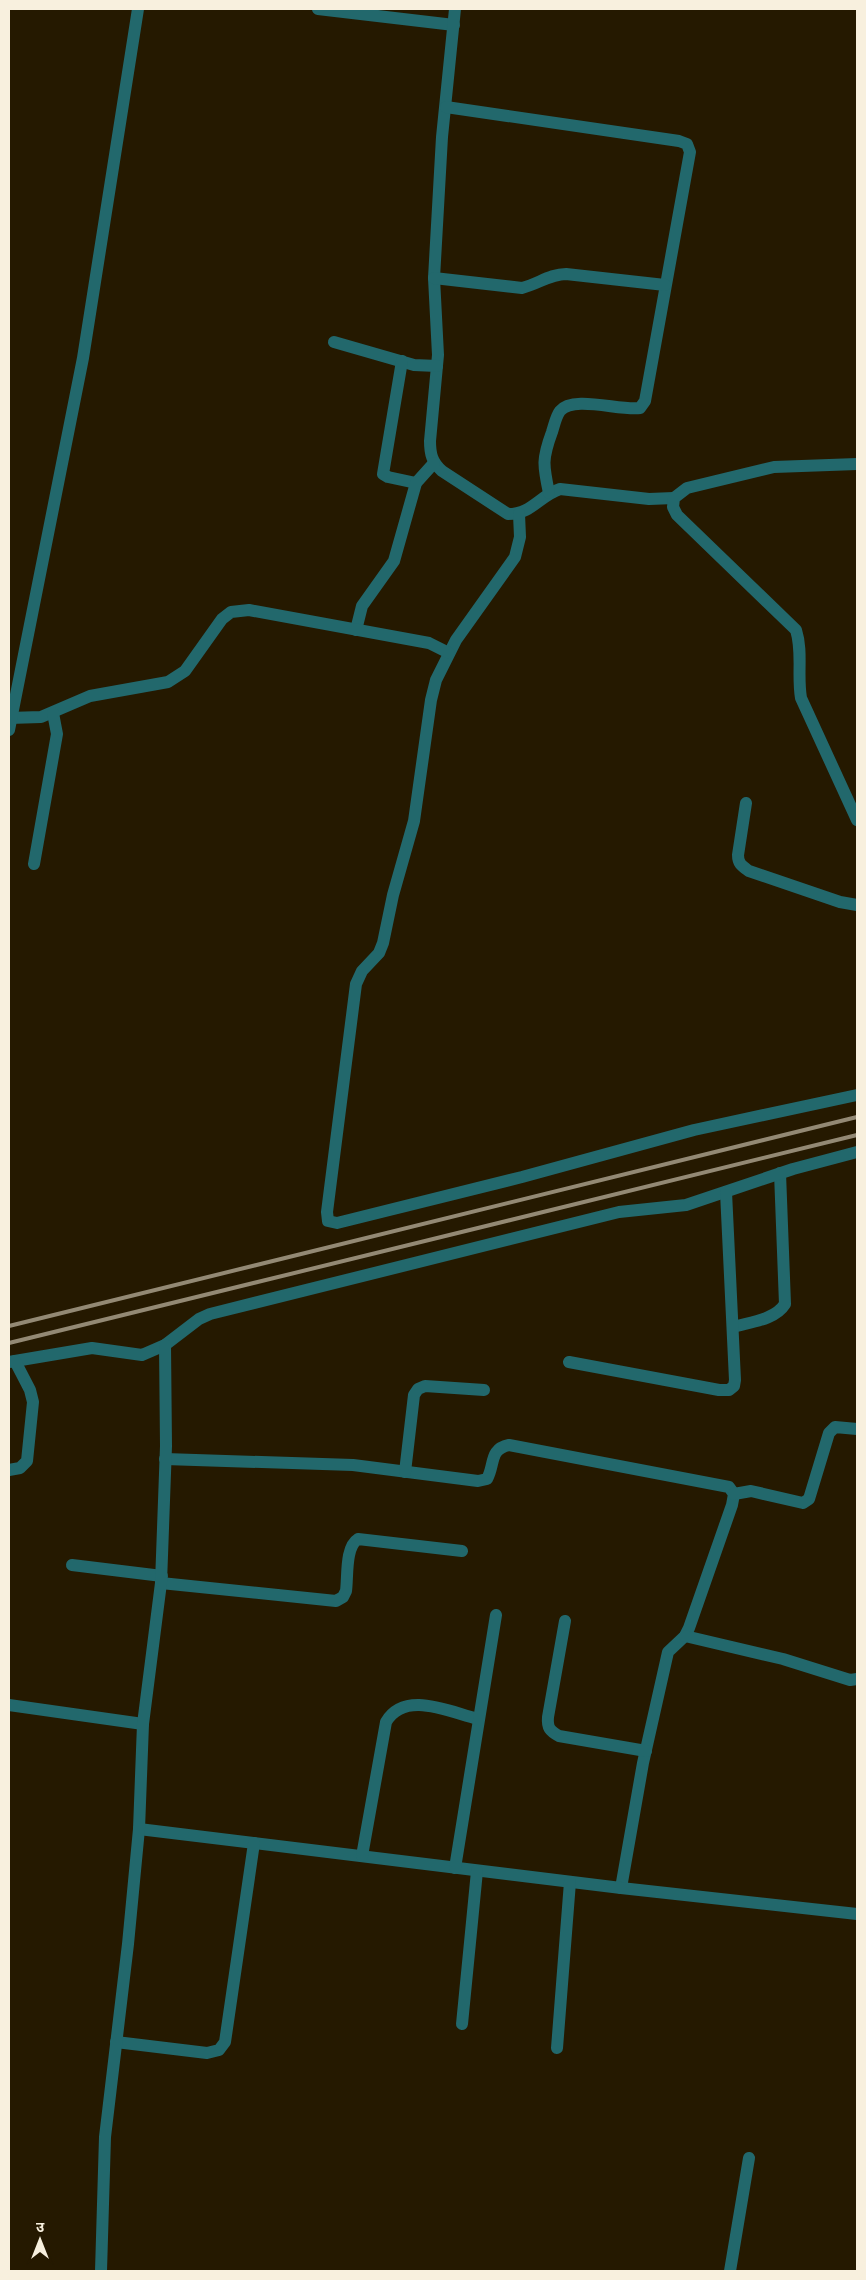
<svg xmlns="http://www.w3.org/2000/svg" width="866" height="2280" font-family="'Public Sans','Noto Sans Devanagari',sans-serif">
  <style>
    .lines { fill: none; stroke-linecap: round; stroke-linejoin: round }
    .minor { stroke: #22686c; stroke-width: 12 }
    .rail { stroke: #938974; stroke-width: 4 }
  </style>
  <rect width="100%" height="100%" fill="#251900"/>
  <g class="lines">
    <!-- minor -->
    <g class="minor">
      <polyline points="318,9 454,25"/>
      <path d="M 455,9 L 442,137 L 434,278 L 438,355 L 430,441 C 430,454 432,462 442,471 L 508,514 C 532,514 539,496 560,489 L 649,499 L 674,498"/>
      <path d="M 446,107 L 679,141 L 687,144 L 690,152 L 645,401 L 640,408 C 620,411 573,395 560,411 C 556,416 554,426 552,432 C 542,459 543,465 549,493"/>
      <path d="M 434,278 L 522,288 C 538,284 550,274 566,274 L 665,285"/>
      <polyline points="334,342 414,365 437,366"/>
      <polyline points="402,361 383,474 388,477 416,483"/>
      <path d="M 857,464 L 774,467 L 687,488 L 674,498 L 673,507 L 677,515 L 796,630 C 803,652 797,675 801,698 L 857,820"/>
      <polyline points="519,514 520,537 515,557 456,640 436,680 431,700 414,821 393,895 383,943 379,953 362,971 356,984 327,1212 328,1221 337,1223 522,1177 694,1130 857,1095"/>
      <polyline points="356,630 362,606 394,561 416,483 434,463"/>
      <polyline points="9,718 41,717 90,696 168,682 185,671 222,619 231,612 249,610 429,643 449,653"/>
      <polyline points="9,730 83,358 138,9"/>
      <path d="M 746,803 L 738,855 C 738,864 742,866 749,871 L 840,902 L 857,905"/>
      <polyline points="34,864 57,734 53,713"/>
      <path d="M 733,1327 C 750,1322 775,1320 785,1304 L 780,1173"/>
      <polyline points="9,1362 92,1348 142,1355 165,1345 199,1319 210,1314 619,1212 686,1205 793,1169 857,1152"/>
      <polyline points="569,1362 719,1390 729,1390 734,1386 735,1380 726,1192"/>
      <path d="M 165,1459 L 353,1465 L 478,1481 L 487,1479 C 495,1465 489,1449 509,1445 L 729,1487 L 734,1494 L 732,1505 L 689,1628 L 685,1636 L 668,1652 L 643,1763 L 621,1888"/>
      <polyline points="9,1470 20,1468 27,1461 33,1402 30,1390 15,1361"/>
      <polyline points="405,1472 414,1395 418,1389 425,1386 484,1390"/>
      <polyline points="734,1494 751,1491 803,1503 809,1499 829,1433 835,1427 857,1429"/>
      <polyline points="72,1565 162,1576"/>
      <path d="M 161,1583 L 336,1601 L 343,1597 L 346,1591 C 348,1577 345,1547 358,1539 L 462,1551"/>
      <path d="M 565,1621 L 548,1717 C 547,1728 550,1731 559,1736 L 646,1751"/>
      <polyline points="685,1636 783,1659 850,1680 857,1679"/>
      <polyline points="9,1705 143,1724"/>
      <polyline points="139,1829 621,1888 857,1914"/>
      <path d="M 362,1856 L 386,1722 C 405,1690 449,1712 478,1719"/>
      <polyline points="455,1868 496,1615"/>
      <polyline points="462,2024 477,1871"/>
      <polyline points="116,2042 207,2053 219,2050 225,2042 254,1843"/>
      <polyline points="557,2048 570,1882"/>
      <polyline points="101,2271 105,2137 128,1944 139,1829 143,1724 161,1583 166,1446 165,1345"/>
      <polyline points="730,2271 749,2158"/>
    </g>
    <!-- rail -->
    <g class="rail">
      <polyline points="9,1326 857,1117"/>
      <polyline points="9,1343 857,1135"/>
    </g>
  </g>
  <!-- border -->
  <rect width="866" height="2280" fill="none" stroke="#f8f0de" stroke-width="20"/>
  <!-- north arrow -->
  <g transform="translate(40 2240)" stroke="#251900" stroke-width="4" paint-order="stroke">
  <path d="M0-4L9 19L0 12L-9 19Z" fill="#f8f0de"/>
  <text y="-8" font-size="14" font-weight="bold" text-anchor="middle" fill="#f8f0de">उ</text>
  </g>
</svg>
